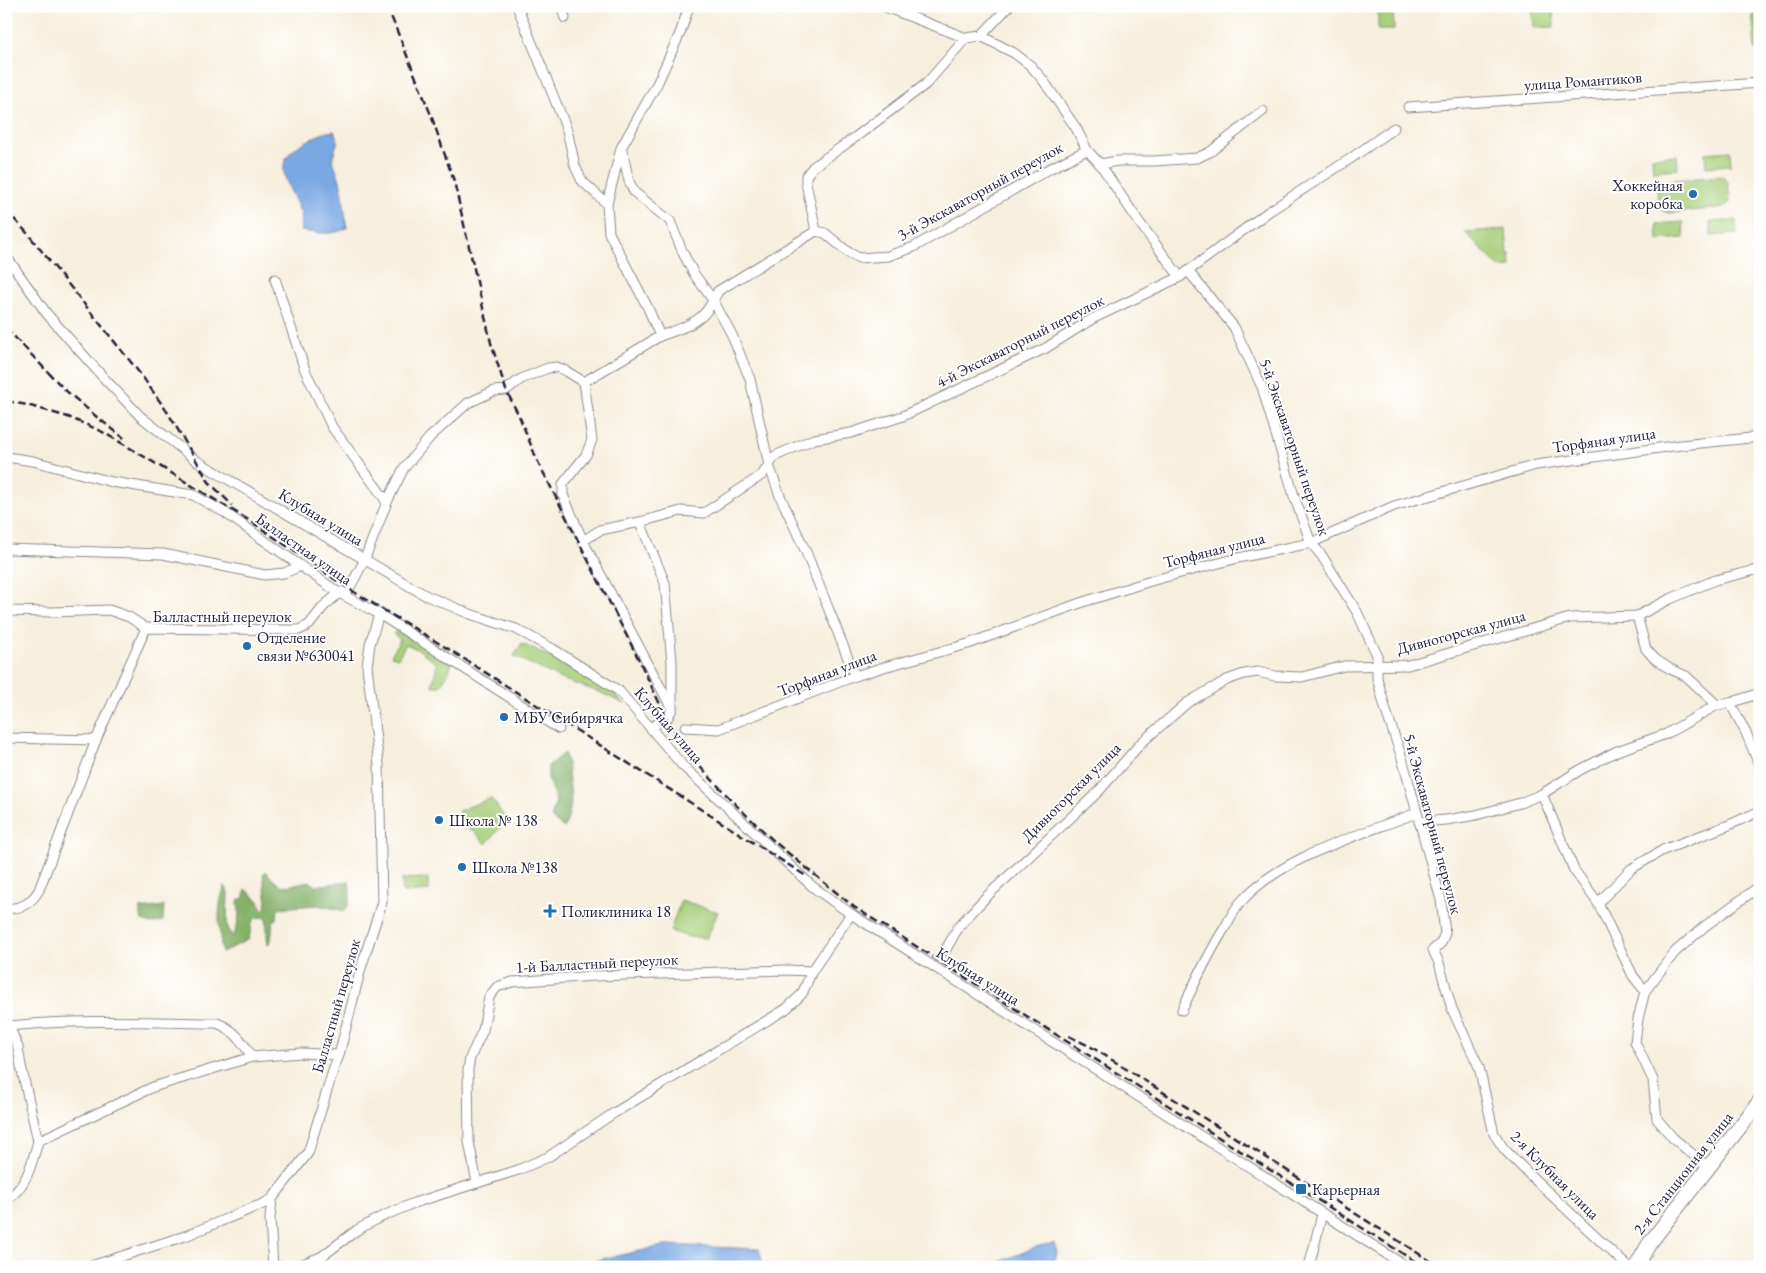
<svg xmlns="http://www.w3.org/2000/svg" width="1766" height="1273" font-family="'EB Garamond',serif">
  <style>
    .green { fill: #a5cd78; stroke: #64785a }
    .forest { fill: #84b068; stroke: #536952 }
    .water { fill: #7aa8e3; stroke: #4e658f }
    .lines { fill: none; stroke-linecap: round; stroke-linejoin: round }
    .minor-casing { stroke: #8c888c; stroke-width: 11 }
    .primary-casing { stroke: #8c888c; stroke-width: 16 }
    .minor { stroke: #fff; stroke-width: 9 }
    .primary { stroke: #fff; stroke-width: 14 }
    .rail { stroke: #22223b; stroke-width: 2.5; stroke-dasharray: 8 4; stroke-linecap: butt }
    .poi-dot { fill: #1f6fb2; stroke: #fff; stroke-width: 2 }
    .labels { text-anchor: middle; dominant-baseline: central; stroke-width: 4; stroke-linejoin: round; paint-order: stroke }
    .street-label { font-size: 16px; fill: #22223b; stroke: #fff }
    .poi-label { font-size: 16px; fill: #22223b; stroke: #fff; text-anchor: start }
  </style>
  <rect width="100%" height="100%" fill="#fff"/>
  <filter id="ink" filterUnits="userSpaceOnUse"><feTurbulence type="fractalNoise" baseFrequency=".02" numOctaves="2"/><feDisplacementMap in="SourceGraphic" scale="10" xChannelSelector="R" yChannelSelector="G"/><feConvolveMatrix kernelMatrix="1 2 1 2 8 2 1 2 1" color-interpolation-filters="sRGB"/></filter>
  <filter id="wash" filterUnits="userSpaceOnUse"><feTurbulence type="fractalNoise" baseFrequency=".0096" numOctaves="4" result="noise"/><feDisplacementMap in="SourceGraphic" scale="20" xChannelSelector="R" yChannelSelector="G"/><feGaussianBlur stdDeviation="1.12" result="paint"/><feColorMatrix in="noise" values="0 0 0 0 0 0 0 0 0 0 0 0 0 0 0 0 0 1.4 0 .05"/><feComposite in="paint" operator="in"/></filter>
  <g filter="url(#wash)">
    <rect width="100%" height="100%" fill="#f7efde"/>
    <!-- green -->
    <g class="green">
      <polygon points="1378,6 1393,6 1394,30 1378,30"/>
      <polygon points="1532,6 1553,6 1554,27 1534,28"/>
      <polygon points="1752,6 1760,6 1760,50 1755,50"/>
      <polygon points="1730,151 1731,165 1706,167 1705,153"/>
      <polygon points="1677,155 1678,169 1653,171 1652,157"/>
      <path d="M 1722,176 L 1728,182 L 1730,202 L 1723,208 L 1669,213 C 1655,211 1658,198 1657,187 L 1663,181 Z"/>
      <polygon points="1736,220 1737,234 1711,236 1710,222"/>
      <polygon points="1683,222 1684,238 1658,240 1657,224"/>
      <polygon points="1506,229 1508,254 1510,254 1511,267 1500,268 1465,232"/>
      <polygon points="396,631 452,663 448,674 440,686 432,686 437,664 421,651 406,644 398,658 391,656 400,639 393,634"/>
      <path d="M 522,644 C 558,660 596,676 625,704 L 599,692 L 561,679 L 514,656 Z"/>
      <polygon points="491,798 507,820 486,844 474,831 468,829 458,811"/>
      <polygon points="428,878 429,891 403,893 402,879"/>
      <polygon points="681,900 718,912 707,938 690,937 670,931"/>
    </g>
    <!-- forest -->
    <g class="forest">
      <path d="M 564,753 C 568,763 568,771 569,781 C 572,799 572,810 564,828 L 551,818 L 556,801 L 548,780 L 548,766 Z"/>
      <path d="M 266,871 C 283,894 287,884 310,881 L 315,886 L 349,881 C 350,892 352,902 345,911 L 317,905 L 278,908 L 277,919 L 273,921 L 271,941 L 268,945 C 266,936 268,926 266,917 L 255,918 L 252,923 L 249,939 L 222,953 C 219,930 216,908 225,886 L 228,892 L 227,926 L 233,937 C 236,930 239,921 239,912 C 239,906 237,904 239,899 L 243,899 L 246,889 L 260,902 L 261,907 L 264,910 L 267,902 L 263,874 Z"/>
      <polygon points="164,906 163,921 151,924 142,921 140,909"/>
    </g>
    <!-- water -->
    <g class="water">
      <path d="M 334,131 L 338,140 L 332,160 C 344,182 343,204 347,228 C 332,236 317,233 301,231 C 301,226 302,220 301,215 C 293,188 266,164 302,144 C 312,138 322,132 334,131 Z"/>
      <polygon points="1054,1243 1057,1252 1053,1267 993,1267 994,1264 1039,1246"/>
      <polygon points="667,1245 759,1249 764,1267 565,1267"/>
    </g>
  </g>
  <g filter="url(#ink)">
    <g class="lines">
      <!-- minor casing -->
      <g class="minor-casing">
        <g id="minor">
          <polyline points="517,6 567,130 575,166 582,181 607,204"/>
          <polyline points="561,6 565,18"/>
          <polyline points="883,6 966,38 981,36 1014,53 1031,66 1043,80 1076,128 1087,150 1100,164 1139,222 1180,277"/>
          <polyline points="981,36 1009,6"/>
          <polyline points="1408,107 1760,83"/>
          <polyline points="622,150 629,181 634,192 670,221 683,253 694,274 713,300 732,335 750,379 769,465 780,496 806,552 855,676"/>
          <polyline points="1100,164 1118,161 1154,161 1197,158 1210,152 1263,111"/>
          <polyline points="816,231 806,183 806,176 813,167 853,139 926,84 966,38"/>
          <polyline points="6,256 47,314 102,376 140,416 197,461 425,595 470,614 516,629 553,649 619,691 682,765 813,887 851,914 1407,1267"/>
          <polyline points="1188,271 1234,327 1262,387 1294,496 1311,543 1322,556 1357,612 1377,655 1377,678 1386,711 1402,758 1441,900 1445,933 1441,943 1433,950 1439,963 1452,1009 1479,1067 1494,1134 1504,1149 1531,1176 1628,1267"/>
          <polyline points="275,279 305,370 332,427 387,502"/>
          <path d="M 660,336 C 674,331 693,325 703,315 C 710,308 714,299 718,291 L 816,231 L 825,233 L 848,252 L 859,258 L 888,256 L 914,247 L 1049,169 L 1087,150"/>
          <polyline points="6,457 33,461 112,482 193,495 224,512 339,593 379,614 559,729"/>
          <polyline points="640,522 665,583 672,662 672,709"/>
          <polyline points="583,541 600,530 640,522 681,511 704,513 762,475 775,456 814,439 851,433 903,416 1046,348 1092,319 1180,277 1268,212 1350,159 1394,128"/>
          <polyline points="6,549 163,554 265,575 284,573 301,566"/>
          <polyline points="6,611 52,612 109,610 129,617 146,628"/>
          <polyline points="1637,616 1646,649 1655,659 1670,669 1686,676 1717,705"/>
          <polyline points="1730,703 1746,733 1760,767"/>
          <polyline points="651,727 667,719 672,709 583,541 563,495 563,484 586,455 592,440 584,382 660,336 648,308 609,233 607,204 621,148 657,84 681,31 689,6"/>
          <polyline points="685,727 719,729 855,676 884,667 968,644 1083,602 1154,580 1238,558 1311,543 1394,506 1536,465 1681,445 1760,437"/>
          <polyline points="6,738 96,740"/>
          <polyline points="1542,794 1574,870 1598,903 1633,976 1645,991"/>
          <polyline points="1419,822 1446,820 1476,815 1520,803 1542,794 1580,770 1617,751 1666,734 1717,705 1730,703 1760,693"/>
          <polyline points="1598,903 1631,869 1663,850 1729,825 1760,811"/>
          <path d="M 6,908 C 21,910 32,902 39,890 L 96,740 L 146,628 L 290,630 L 299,630 L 309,625 L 324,606 L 339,593 L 349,589 L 364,561 L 387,502 L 404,468 L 430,437 L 468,403 L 494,391 L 506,390 L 521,379 L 548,368 L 557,367 L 566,371 L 584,382"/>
          <polyline points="945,951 959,926 985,898 1098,792 1141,743 1187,703 1227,680 1244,674 1258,672 1275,676 1302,677 1344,666 1408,665 1570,618 1637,616 1670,599 1715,580 1760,569"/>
          <path d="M 1182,1010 C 1195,982 1208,955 1224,929 C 1229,920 1234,910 1240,903 C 1279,857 1361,835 1416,813"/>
          <polyline points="6,1026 9,1026 18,1047 21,1066 38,1141"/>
          <path d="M 9,1026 C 80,1019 147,1022 217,1023 C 235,1030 242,1041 252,1057"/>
          <polyline points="1709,1168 1673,1138 1657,1119 1653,1080 1635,1042 1638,1019 1645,991 1675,952 1705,926 1760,886"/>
          <polyline points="477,1183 469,1142 468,1070 470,1058 483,1030 489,997 497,987 512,982 594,976 785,970 812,971"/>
          <polyline points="272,1199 270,1219 273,1267"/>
          <path d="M 6,1200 C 27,1187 32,1163 38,1141 L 153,1087 L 252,1057 L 301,1053 L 339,1055"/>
          <polyline points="273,1266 287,1267 303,1264 321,1257 357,1230 381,1217 414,1203 518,1170 548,1157 614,1113 786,1009 802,994 812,971 851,914"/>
          <polyline points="88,1267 185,1236 265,1203 272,1199 308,1153 333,1071 339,1055 361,968 382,902 379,765 367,666 370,644 379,614"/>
          <polyline points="1309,1267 1322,1214"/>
        </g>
      </g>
      <!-- primary casing -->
      <g class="primary-casing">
        <polyline id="primary" points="1636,1267 1649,1244 1760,1101"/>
      </g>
      <!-- minor -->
      <use href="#minor" class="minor"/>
      <!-- primary -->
      <use href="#primary" class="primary"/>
      <!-- rail -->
      <g class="rail">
        <polyline points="387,6 431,115 454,181 491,343 506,390 520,418 537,460 638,658 667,719 702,769 738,807 776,843 854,907 1424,1267"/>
        <polyline points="6,210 28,234 142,376 168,413 209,482 232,505"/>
        <polyline points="6,328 64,389 98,418 124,438"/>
        <polyline points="6,401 27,405 68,417 99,430 125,445 255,524 349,589 450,650 806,876"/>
        <polyline points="1069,1036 1093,1048 1440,1267"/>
      </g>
    </g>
  </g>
  <!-- markers -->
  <g class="poi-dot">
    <circle cx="1693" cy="194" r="5"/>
    <circle cx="247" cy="646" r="5"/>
    <circle cx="504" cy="717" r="5"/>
    <circle cx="439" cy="820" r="5"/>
    <circle cx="462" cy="867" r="5"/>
    <path d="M547.5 903.5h5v5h5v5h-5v5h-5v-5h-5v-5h5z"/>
    <rect x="1295" y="1183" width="12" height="12" rx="2.5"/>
  </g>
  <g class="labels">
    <!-- street labels -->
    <g class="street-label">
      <text transform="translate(1583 81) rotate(-4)">улица Романтиков</text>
      <text transform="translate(980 191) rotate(-29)">3-й Экскаваторный переулок</text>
      <text transform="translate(1020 341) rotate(-27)">4-й Экскаваторный переулок</text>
      <text transform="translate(1604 440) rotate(-8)">Торфяная улица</text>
      <text transform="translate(1295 447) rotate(71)">5-й Экскаваторный переулок</text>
      <text transform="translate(321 517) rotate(31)">Клубная улица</text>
      <text transform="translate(304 549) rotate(35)">Балластная улица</text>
      <text transform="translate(1214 550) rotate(-14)">Торфяная улица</text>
      <text x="222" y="616">Балластный переулок</text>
      <text transform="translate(1461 632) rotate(-15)">Дивногорская улица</text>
      <text transform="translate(827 673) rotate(-21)">Торфяная улица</text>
      <text transform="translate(669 725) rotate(49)">Клубная улица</text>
      <text transform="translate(1071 792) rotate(-45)">Дивногорская улица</text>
      <text transform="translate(1433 824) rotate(75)">5-й Экскаваторный переулок</text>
      <text transform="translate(597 963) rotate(-3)">1-й Балластный переулок</text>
      <text transform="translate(978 976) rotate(32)">Клубная улица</text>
      <text transform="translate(336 1006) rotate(-74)">Балластный переулок</text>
      <text transform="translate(1683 1173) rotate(-52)">2-я Станционная улица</text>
      <text transform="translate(1555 1175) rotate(45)">2-я Клубная улица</text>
    </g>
    <!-- poi labels -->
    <g class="poi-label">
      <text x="1683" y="185" text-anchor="end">Хоккейная<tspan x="1683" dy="18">коробка</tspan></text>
      <text x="257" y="637">Отделение<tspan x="257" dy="18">связи №630041</tspan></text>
      <text x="514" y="717">МБУ Сибирячка</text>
      <text x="449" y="820">Школа № 138</text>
      <text x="472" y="867">Школа №138</text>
      <text x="561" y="911">Поликлиника 18</text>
      <text x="1312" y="1189">Карьерная</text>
    </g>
  </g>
  <!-- margin -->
  <rect width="1766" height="1273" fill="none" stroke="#fff" stroke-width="25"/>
</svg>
